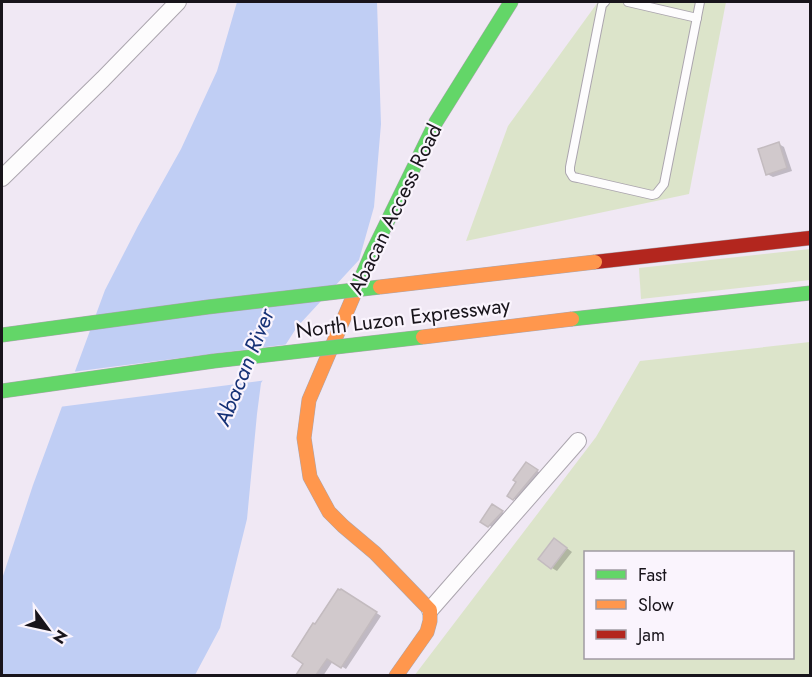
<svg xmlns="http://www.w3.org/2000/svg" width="812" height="677" font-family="Jost,sans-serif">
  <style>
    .green { fill: #dce4ca; fill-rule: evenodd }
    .water { fill: #c0cef4 }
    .pier { fill: #f0e8f4 }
    .shadow { fill: #0003 }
    .building { fill: #d1c9cc; stroke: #c3bbbf; stroke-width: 1.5 }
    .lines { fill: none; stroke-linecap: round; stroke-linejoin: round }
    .lane-casing { stroke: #aba5ae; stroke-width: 10 }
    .street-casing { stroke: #aba5ae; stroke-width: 18 }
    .fast-casing { stroke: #aba5ae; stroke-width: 15 }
    .slow-casing { stroke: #aba5ae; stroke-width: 15 }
    .jam-casing { stroke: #aba5ae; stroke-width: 15 }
    .lane { stroke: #fdfcfd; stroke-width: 8 }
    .street { stroke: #fdfcfd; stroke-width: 16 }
    .fast { stroke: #63d668; stroke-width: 14 }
    .slow { stroke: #ff974d; stroke-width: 14 }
    .jam { stroke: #b3261e; stroke-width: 14 }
    .fast-bridge-casing { stroke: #aba5ae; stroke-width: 15; stroke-linecap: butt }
    .slow-bridge-casing { stroke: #aba5ae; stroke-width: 15; stroke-linecap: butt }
    .fast-bridge { stroke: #63d668; stroke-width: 14 }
    .slow-bridge { stroke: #ff974d; stroke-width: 14 }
    .labels { text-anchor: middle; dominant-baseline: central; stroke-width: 4.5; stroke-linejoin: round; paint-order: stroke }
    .street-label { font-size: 21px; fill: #18141b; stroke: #faf4fd }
    .water-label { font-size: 22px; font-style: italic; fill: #153176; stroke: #faf4fd }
  </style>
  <rect width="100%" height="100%" fill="#f0e8f4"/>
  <!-- green -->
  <g class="green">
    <polygon points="598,2 726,2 689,194 466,241 508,126"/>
    <polygon points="810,249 810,280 641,299 639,268"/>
    <path d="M 810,342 L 810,675 L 414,676 L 596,437 L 640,361 ZM 586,552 L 792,552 L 792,658 L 586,658 Z"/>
  </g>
  <!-- water -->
  <polygon class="water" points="237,2 377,2 381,124 374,207 359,260 297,327 261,383 257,414 247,519 220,628 195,675 2,676 2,579 33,485 105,290 138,226 181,149 217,71"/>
  <!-- pier -->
  <polygon class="pier" points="290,344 267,380 59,407 72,372"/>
  <!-- shadow -->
  <g class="shadow">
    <polygon points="779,144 784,147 792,171 773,177 767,174"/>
    <polygon points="526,464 542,474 518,501 509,495"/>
    <polygon points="492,506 507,515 495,529 482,521"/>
    <polygon points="560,543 572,552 557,571 552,568"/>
    <polygon points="347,593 381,616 346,669 333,661 323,676 306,676 300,672 305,663 315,626"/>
  </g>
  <!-- building -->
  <g class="building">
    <polygon points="779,142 787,168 766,175 758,149"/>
    <polygon points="526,462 538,470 513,500 507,496 516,482 513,480"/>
    <polygon points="492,504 503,511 488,527 480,522"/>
    <polygon points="554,538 567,548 551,569 538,559"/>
    <polygon points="338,589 340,590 341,589 377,612 341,668 327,659 316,675 296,675 303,664 292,656 313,623 315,624"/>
  </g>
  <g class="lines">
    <!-- lane casing -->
    <g class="lane-casing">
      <g id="lane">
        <polyline points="605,2 602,5 570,167 570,172 573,177 578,178 652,195 656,194 664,184 700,2"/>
        <polyline points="628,2 697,18"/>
      </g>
    </g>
    <!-- street casing -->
    <g class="street-casing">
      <g id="street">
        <polyline points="2,178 103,79 178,2"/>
        <polyline points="430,610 578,441"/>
      </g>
    </g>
    <!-- fast casing -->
    <g class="fast-casing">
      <g id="fast">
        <polyline points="356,290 372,253 436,122 511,2"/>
        <polyline points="572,319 810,293"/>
      </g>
    </g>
    <!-- slow casing -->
    <g class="slow-casing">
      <polyline id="slow" points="356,290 309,400 304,438 310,477 329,512 343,526 375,553 430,610 430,621 427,632 396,676"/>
    </g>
    <!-- jam casing -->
    <g class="jam-casing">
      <polyline id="jam" points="595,262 810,238"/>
    </g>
    <!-- lane -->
    <use href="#lane" class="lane"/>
    <!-- street -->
    <use href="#street" class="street"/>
    <!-- fast -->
    <use href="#fast" class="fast"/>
    <!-- slow -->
    <use href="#slow" class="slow"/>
    <!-- jam -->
    <use href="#jam" class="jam"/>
    <!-- fast-bridge casing -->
    <g class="fast-bridge-casing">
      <g id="fast-bridge">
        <polyline points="2,335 208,307 380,287"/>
        <polyline points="2,391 214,361 423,337"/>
      </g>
    </g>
    <!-- slow-bridge casing -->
    <g class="slow-bridge-casing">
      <g id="slow-bridge">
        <polyline points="380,287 595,262"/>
        <polyline points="423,337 572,319"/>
      </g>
    </g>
    <!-- fast-bridge -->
    <use href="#fast-bridge" class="fast-bridge"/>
    <!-- slow-bridge -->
    <use href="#slow-bridge" class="slow-bridge"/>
  </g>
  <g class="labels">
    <!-- street labels -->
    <g class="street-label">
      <text transform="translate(395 209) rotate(-64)">Abacan Access Road</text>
      <text transform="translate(403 318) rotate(-7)">North Luzon Expressway</text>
    </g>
    <!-- water labels -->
    <g class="water-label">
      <text transform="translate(244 367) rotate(-68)">Abacan River</text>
    </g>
  </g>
  <!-- border -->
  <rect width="812" height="677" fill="none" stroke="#18141b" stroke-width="6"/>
  <!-- legend -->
  <rect x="584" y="551" width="210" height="108" fill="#faf4fd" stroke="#a09aa3" stroke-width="1.5"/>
  <rect x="596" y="570" width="30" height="9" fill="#63d668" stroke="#a09aa3" stroke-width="1.5"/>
  <text x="638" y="581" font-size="18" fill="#18141b">Fast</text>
  <rect x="596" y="600" width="30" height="9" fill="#ff974d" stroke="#a09aa3" stroke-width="1.5"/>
  <text x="638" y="611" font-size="18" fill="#18141b">Slow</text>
  <rect x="596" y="630" width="30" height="9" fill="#b3261e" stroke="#a09aa3" stroke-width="1.5"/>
  <text x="638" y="641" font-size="18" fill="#18141b">Jam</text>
  <!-- north arrow -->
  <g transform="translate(48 629) rotate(123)" stroke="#faf4fd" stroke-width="4.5" paint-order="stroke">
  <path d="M0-4.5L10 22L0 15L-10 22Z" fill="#18141b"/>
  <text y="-9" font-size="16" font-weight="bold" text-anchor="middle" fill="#18141b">N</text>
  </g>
</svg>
